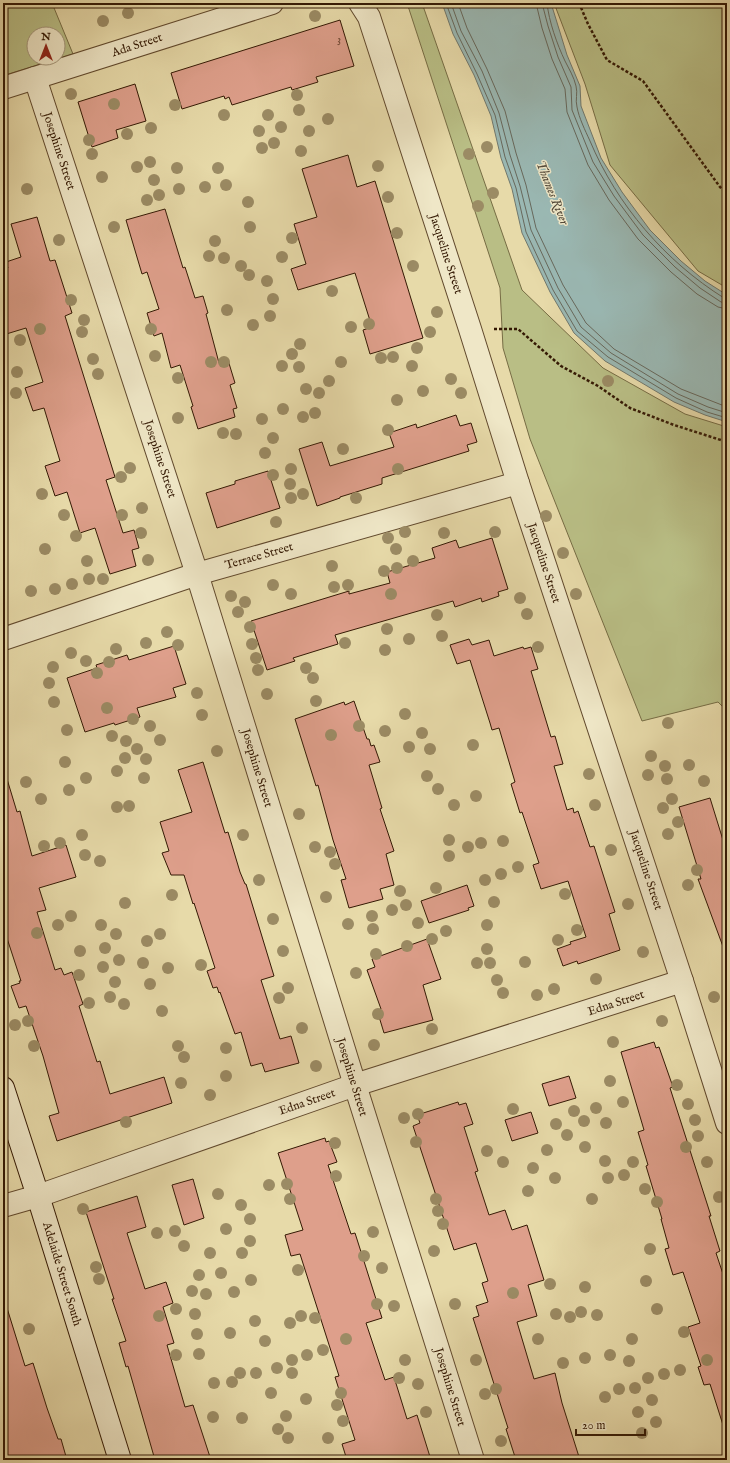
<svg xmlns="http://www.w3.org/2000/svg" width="730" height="1463" font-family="'IM FELL English',serif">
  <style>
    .green { fill: #b9be85; stroke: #766c44; fill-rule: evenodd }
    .water { fill: #9ab8b3; stroke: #71786d }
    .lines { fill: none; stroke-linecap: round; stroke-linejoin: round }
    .shore { stroke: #67685c; stroke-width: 1 }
    .building { fill: #de9f8b; stroke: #341904 }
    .street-casing { stroke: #61492d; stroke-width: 24 }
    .secondary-casing { stroke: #341904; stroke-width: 24 }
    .path { stroke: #341904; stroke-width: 2.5; stroke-dasharray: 3 2; stroke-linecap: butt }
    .street { stroke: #efe7c7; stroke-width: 22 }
    .secondary { stroke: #efe7c7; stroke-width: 22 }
    .tree { fill: #9b8b64 }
    .labels { text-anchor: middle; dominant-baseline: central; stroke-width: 3; stroke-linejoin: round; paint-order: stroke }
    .number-label { font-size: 10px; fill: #5e3a26 }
    .street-label { font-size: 12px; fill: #341904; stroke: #efe7c7 }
    .water-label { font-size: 13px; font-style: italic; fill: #534939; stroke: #efe7c7 }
  </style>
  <rect width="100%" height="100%" fill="#e7daa9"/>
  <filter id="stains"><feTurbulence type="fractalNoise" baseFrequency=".005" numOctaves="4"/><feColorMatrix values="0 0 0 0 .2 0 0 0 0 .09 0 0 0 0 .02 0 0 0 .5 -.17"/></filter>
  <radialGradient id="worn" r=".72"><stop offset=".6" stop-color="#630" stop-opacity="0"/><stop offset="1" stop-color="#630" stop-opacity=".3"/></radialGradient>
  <!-- green -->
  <g class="green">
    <path d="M 3,3 L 52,3 L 73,54 L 3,76 ZM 34,34 L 58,34 L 58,58 L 34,58 Z"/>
    <polygon points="407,3 422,3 522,290 603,368 685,414 727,427 727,711 718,702 642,721 530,439 503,348 500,288"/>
    <polygon points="554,3 727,3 727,288 698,271 610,165 585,84"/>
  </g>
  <!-- water -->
  <polygon class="water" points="442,3 551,3 567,55 580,86 581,106 601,158 622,192 650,230 681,261 705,281 727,295 727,422 705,415 674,402 605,361 574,333 550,292 522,233 512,189 501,158 491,116 474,75 453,34"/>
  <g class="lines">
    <!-- shore -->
    <g class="shore">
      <polyline points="446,3 457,33 477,74 495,115 505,157 516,188 526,232 553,290 577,331 608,357 676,398 707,412 727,418"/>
      <polyline points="451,3 461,31 482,71 499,113 510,155 520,186 531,230 558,288 581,327 611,353 678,394 708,407 727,413"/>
      <polyline points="458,3 467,28 487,69 505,111 516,153 526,185 536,228 563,285 586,323 614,349 681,389 727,407"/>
      <polyline points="536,3 542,28 552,59 565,89 567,112 588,165 609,200 638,239 671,272 697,294 718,307 727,309"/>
      <polyline points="542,3 548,26 558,57 571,87 572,110 593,162 614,196 643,235 675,267 700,288 721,302 727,303"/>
      <path d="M 547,3 C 549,22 557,44 565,61 C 569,69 574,77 576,86 C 578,93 575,100 577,107 C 579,118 585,130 590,141 C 617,205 665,261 724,298 L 727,298"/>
    </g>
  </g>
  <!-- building -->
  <g class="building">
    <polygon points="340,20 354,66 316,77 318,82 292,90 291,87 232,105 229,97 225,99 224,96 182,109 171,73"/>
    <polygon points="135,84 146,121 116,130 118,138 92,147 78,102"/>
    <polygon points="348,155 357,187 375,181 423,338 370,354 363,330 372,327 355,273 298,290 291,269 306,264 294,224 317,217 302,169"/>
    <polygon points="165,209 183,268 185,267 195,298 203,296 208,313 206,314 219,363 228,360 235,383 230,385 237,408 233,409 235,417 198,429 191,407 193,406 180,365 171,368 162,333 154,336 147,313 159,309 147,272 142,274 126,220"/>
    <polygon points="37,217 50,261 55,260 72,313 65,316 115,477 106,480 123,533 134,530 139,548 132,550 136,566 110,574 95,528 80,533 67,492 55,496 45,466 60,461 44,408 33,411 25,388 43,382 26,328 3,335 3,270 8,268 6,262 21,257 11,224"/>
    <polygon points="456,415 460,426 471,423 477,442 467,445 469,451 382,478 382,484 340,497 340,498 317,506 299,449 322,442 330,466 394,447 389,433 416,424 417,428"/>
    <polygon points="268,471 280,508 217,528 206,493 235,484 235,481"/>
    <polygon points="492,538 508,589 498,592 499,596 482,602 481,598 455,607 453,601 335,635 338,644 293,658 295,661 267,670 251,621 349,591 349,594 390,583 387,572 435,558 432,548 456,540 459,548"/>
    <polygon points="469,639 472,645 489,640 494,656 523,647 524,649 531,647 538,669 531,671 551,737 555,736 563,764 554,766 567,810 573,808 574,813 578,811 590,847 594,846 615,912 609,914 620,950 578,964 577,961 563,966 557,949 571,944 570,942 586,937 568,881 541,889 533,865 539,863 522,812 520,813 511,784 515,782 499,728 492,730 490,723 470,660 457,664 450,645"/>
    <polygon points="174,646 186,684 173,688 176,697 137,708 140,717 115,725 114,723 85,732 67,678 97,668 96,665 127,655 129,660"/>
    <polygon points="354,701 367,739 369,739 371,746 374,745 380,762 369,765 382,808 380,809 394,851 386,854 394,885 380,889 383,899 349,908 341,880 346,879 333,840 318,785 316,786 295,719 344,702 345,705"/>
    <polygon points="203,762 225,833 228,832 240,872 245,884 246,884 274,976 261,980 280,1039 291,1036 299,1063 265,1072 262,1063 251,1066 241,1032 235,1034 220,992 219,993 217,987 213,988 207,971 215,968 194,903 193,904 184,875 171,875 162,853 169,851 160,822 192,812 178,770"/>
    <polygon points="7,779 17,812 20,811 32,856 66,845 76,877 39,888 46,910 37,912 55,970 61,968 64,975 72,972 83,1004 79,1006 97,1062 100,1061 110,1094 164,1077 172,1103 57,1141 49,1116 59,1113 43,1056 26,1006 19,1008 11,986 20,983 19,981 21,981 3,926 3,780"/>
    <polygon points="710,798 727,853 727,952 725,952 698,879 701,879 679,807"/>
    <polygon points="467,885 474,906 468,908 469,910 429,923 421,901"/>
    <polygon points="427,939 441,979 423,985 433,1020 384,1033 377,1010 381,1009 367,970 375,967 372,959"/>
    <polygon points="654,1042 656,1048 659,1047 673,1087 670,1088 711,1216 709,1216 720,1251 716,1253 727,1286 727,1424 723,1425 710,1384 704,1385 698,1367 701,1366 688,1327 700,1323 683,1272 673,1275 665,1249 669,1248 661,1219 662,1219 646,1166 648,1165 638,1132 644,1130 621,1052"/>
    <polygon points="569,1076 576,1098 549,1106 542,1084"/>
    <polygon points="458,1102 459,1105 466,1103 473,1124 464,1127 478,1171 475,1172 489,1215 505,1210 512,1230 527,1225 544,1280 528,1285 537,1316 517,1322 534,1379 555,1373 562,1403 580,1460 516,1460 506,1429 508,1428 473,1318 479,1316 476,1306 488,1302 482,1283 488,1281 476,1243 454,1250 413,1126 420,1123 417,1115"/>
    <polygon points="531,1112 538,1133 512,1141 505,1120"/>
    <polygon points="325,1138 326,1142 329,1141 337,1162 328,1165 351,1234 355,1233 382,1318 366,1323 385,1380 394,1377 407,1419 417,1415 431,1460 347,1460 342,1444 355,1440 335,1377 339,1376 300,1254 291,1256 285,1235 303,1230 278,1153"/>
    <polygon points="193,1179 204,1218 184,1225 172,1185"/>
    <polygon points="137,1196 146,1227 127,1233 145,1289 166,1282 173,1303 163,1307 174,1343 167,1345 185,1407 193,1405 211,1460 155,1460 128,1366 126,1367 119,1343 126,1341 112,1299 114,1299 86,1212"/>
    <polygon points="7,1308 25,1366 33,1363 47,1408 58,1439 61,1439 67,1460 7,1460 3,1445 3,1309"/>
  </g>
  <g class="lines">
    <!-- street casing -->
    <g class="street-casing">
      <g id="street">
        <polyline points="360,3 369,17 470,329 518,483 682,981 727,1123"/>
        <polyline points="35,78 197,574 355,1085 473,1460"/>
        <polyline points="3,88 272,3"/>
        <polyline points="3,639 197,574 518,483"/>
        <polyline points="3,1206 38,1196 355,1085 682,981"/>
      </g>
    </g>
    <!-- secondary casing -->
    <g class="secondary-casing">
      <polyline id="secondary" points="3,1088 38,1196 120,1460"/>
    </g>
    <!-- path -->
    <g class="path">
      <polyline points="579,3 588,24 607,60 643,81 720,187 727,194"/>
      <polyline points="494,329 518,329 561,366 598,386 630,408 674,425 727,442"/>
    </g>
    <!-- street -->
    <use href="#street" class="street"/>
    <!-- secondary -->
    <use href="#secondary" class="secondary"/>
  </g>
  <!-- trees -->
  <g class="tree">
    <circle cx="128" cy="13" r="6"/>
    <circle cx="315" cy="16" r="6"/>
    <circle cx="103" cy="21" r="6"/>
    <circle cx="71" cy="94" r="6"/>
    <circle cx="297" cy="95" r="6"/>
    <circle cx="114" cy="104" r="6"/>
    <circle cx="175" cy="105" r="6"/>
    <circle cx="299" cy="110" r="6"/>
    <circle cx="224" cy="115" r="6"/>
    <circle cx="268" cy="115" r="6"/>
    <circle cx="328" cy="119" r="6"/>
    <circle cx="281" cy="127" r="6"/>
    <circle cx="151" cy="128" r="6"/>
    <circle cx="259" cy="131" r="6"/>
    <circle cx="309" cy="131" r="6"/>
    <circle cx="127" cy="134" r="6"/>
    <circle cx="89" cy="140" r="6"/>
    <circle cx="274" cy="143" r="6"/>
    <circle cx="487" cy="147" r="6"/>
    <circle cx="262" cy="148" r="6"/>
    <circle cx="301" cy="151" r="6"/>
    <circle cx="92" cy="154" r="6"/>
    <circle cx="469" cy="154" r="6"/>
    <circle cx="150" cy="162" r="6"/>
    <circle cx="378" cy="166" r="6"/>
    <circle cx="137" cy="167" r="6"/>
    <circle cx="177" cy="168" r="6"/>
    <circle cx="218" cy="168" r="6"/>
    <circle cx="102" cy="177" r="6"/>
    <circle cx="154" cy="180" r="6"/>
    <circle cx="226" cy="185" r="6"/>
    <circle cx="205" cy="187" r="6"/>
    <circle cx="27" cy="189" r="6"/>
    <circle cx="179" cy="189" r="6"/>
    <circle cx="493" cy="193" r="6"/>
    <circle cx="159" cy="195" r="6"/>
    <circle cx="388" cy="197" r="6"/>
    <circle cx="147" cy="200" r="6"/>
    <circle cx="248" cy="202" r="6"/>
    <circle cx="478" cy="206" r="6"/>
    <circle cx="114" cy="227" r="6"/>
    <circle cx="250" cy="227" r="6"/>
    <circle cx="397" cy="233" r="6"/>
    <circle cx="292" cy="238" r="6"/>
    <circle cx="59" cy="240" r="6"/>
    <circle cx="215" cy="241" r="6"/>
    <circle cx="209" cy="256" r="6"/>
    <circle cx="282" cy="257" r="6"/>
    <circle cx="224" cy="258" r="6"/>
    <circle cx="241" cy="266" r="6"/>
    <circle cx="413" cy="266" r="6"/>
    <circle cx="249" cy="275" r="6"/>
    <circle cx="267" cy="281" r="6"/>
    <circle cx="332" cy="291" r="6"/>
    <circle cx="273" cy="299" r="6"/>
    <circle cx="71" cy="300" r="6"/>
    <circle cx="227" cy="310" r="6"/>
    <circle cx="437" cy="312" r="6"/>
    <circle cx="270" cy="316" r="6"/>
    <circle cx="84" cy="320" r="6"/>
    <circle cx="369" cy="324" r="6"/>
    <circle cx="253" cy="325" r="6"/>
    <circle cx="351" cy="327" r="6"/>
    <circle cx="40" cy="329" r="6"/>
    <circle cx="151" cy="329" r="6"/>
    <circle cx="82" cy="332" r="6"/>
    <circle cx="430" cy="332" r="6"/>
    <circle cx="20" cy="340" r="6"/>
    <circle cx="300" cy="344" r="6"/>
    <circle cx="417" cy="348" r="6"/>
    <circle cx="292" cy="354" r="6"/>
    <circle cx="155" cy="356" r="6"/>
    <circle cx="393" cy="357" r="6"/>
    <circle cx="381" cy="358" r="6"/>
    <circle cx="93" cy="359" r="6"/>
    <circle cx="211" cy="362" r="6"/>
    <circle cx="224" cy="362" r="6"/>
    <circle cx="341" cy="362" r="6"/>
    <circle cx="282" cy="366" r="6"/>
    <circle cx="412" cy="366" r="6"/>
    <circle cx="299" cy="367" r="6"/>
    <circle cx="17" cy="372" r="6"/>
    <circle cx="98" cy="374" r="6"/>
    <circle cx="178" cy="378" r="6"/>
    <circle cx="451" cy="379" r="6"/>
    <circle cx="329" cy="381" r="6"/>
    <circle cx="608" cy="381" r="6"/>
    <circle cx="306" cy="389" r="6"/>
    <circle cx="423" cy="391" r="6"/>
    <circle cx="16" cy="393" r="6"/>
    <circle cx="319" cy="393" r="6"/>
    <circle cx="461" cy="393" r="6"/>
    <circle cx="397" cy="400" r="6"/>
    <circle cx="283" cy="409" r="6"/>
    <circle cx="315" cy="413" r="6"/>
    <circle cx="303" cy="417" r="6"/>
    <circle cx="178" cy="418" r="6"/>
    <circle cx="262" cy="419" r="6"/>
    <circle cx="388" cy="430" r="6"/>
    <circle cx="223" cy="433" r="6"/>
    <circle cx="236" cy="434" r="6"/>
    <circle cx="273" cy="438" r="6"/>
    <circle cx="343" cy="449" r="6"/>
    <circle cx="265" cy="453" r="6"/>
    <circle cx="130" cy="468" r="6"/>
    <circle cx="291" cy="469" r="6"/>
    <circle cx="398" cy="469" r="6"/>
    <circle cx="273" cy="475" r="6"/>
    <circle cx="121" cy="477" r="6"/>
    <circle cx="290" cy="484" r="6"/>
    <circle cx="42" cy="494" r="6"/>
    <circle cx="303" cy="494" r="6"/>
    <circle cx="291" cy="498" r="6"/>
    <circle cx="356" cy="498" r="6"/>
    <circle cx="142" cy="508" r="6"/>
    <circle cx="64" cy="515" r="6"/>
    <circle cx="122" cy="515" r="6"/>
    <circle cx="546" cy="516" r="6"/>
    <circle cx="276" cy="522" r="6"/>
    <circle cx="405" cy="532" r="6"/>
    <circle cx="495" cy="532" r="6"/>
    <circle cx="141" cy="533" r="6"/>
    <circle cx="444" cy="533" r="6"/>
    <circle cx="76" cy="536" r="6"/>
    <circle cx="388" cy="538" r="6"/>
    <circle cx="45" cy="549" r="6"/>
    <circle cx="396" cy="549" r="6"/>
    <circle cx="563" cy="553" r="6"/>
    <circle cx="148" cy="560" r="6"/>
    <circle cx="87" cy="561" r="6"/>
    <circle cx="413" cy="561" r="6"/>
    <circle cx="332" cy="566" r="6"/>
    <circle cx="397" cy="568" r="6"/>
    <circle cx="384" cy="571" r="6"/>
    <circle cx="89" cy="579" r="6"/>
    <circle cx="103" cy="579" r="6"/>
    <circle cx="72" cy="584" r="6"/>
    <circle cx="273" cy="585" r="6"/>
    <circle cx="348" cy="585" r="6"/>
    <circle cx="334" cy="587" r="6"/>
    <circle cx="55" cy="589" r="6"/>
    <circle cx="31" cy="591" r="6"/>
    <circle cx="291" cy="594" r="6"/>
    <circle cx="391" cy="594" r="6"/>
    <circle cx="576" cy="594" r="6"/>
    <circle cx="231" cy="596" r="6"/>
    <circle cx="520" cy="598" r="6"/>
    <circle cx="245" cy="602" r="6"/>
    <circle cx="238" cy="612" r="6"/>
    <circle cx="527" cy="614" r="6"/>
    <circle cx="437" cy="615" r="6"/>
    <circle cx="250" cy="627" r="6"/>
    <circle cx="387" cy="629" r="6"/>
    <circle cx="167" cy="632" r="6"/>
    <circle cx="442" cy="636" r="6"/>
    <circle cx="409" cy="639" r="6"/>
    <circle cx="146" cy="643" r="6"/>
    <circle cx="345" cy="643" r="6"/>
    <circle cx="252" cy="644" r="6"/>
    <circle cx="178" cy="645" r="6"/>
    <circle cx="538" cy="647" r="6"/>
    <circle cx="116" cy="649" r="6"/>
    <circle cx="385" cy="650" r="6"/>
    <circle cx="71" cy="653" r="6"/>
    <circle cx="256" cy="658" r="6"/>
    <circle cx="86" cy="661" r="6"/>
    <circle cx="109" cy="662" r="6"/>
    <circle cx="53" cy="667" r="6"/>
    <circle cx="306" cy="668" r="6"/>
    <circle cx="258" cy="670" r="6"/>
    <circle cx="97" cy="673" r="6"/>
    <circle cx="313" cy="678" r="6"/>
    <circle cx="49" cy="683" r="6"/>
    <circle cx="197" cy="693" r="6"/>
    <circle cx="267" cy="694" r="6"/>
    <circle cx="316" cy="701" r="6"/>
    <circle cx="54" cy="702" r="6"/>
    <circle cx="107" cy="708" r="6"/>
    <circle cx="405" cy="714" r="6"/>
    <circle cx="202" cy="715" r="6"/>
    <circle cx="133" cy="719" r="6"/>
    <circle cx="668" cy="723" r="6"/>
    <circle cx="150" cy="726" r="6"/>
    <circle cx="359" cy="726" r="6"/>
    <circle cx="67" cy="730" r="6"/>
    <circle cx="385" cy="731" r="6"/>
    <circle cx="422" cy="733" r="6"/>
    <circle cx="331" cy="735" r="6"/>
    <circle cx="112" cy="736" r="6"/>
    <circle cx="160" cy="740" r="6"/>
    <circle cx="126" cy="741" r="6"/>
    <circle cx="473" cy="745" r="6"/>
    <circle cx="409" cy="747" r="6"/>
    <circle cx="137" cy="749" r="6"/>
    <circle cx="430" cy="749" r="6"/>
    <circle cx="217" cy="751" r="6"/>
    <circle cx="651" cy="756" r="6"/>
    <circle cx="125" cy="758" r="6"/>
    <circle cx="146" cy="759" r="6"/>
    <circle cx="65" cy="762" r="6"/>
    <circle cx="689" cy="765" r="6"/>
    <circle cx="665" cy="766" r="6"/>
    <circle cx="117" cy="771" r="6"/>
    <circle cx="589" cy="774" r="6"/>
    <circle cx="648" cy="775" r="6"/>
    <circle cx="427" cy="776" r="6"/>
    <circle cx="86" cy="778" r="6"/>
    <circle cx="144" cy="778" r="6"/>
    <circle cx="667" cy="779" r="6"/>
    <circle cx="704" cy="781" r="6"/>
    <circle cx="26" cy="782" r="6"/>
    <circle cx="438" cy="789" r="6"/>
    <circle cx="69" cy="790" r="6"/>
    <circle cx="476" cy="796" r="6"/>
    <circle cx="41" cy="799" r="6"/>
    <circle cx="672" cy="799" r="6"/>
    <circle cx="454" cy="805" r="6"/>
    <circle cx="595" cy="805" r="6"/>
    <circle cx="129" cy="806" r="6"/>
    <circle cx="117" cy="807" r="6"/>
    <circle cx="663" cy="808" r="6"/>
    <circle cx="299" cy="814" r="6"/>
    <circle cx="678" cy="822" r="6"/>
    <circle cx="668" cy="834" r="6"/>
    <circle cx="82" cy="835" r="6"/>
    <circle cx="243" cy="835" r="6"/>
    <circle cx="449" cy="840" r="6"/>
    <circle cx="503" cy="841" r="6"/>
    <circle cx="60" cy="843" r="6"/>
    <circle cx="481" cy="843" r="6"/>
    <circle cx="44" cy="846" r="6"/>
    <circle cx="315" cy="847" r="6"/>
    <circle cx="468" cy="847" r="6"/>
    <circle cx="611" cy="850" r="6"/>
    <circle cx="330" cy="852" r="6"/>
    <circle cx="85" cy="855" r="6"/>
    <circle cx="449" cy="856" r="6"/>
    <circle cx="100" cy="861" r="6"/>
    <circle cx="335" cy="864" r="6"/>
    <circle cx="518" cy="867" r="6"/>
    <circle cx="697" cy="870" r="6"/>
    <circle cx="501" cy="874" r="6"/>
    <circle cx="259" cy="880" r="6"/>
    <circle cx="485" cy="880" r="6"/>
    <circle cx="688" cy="885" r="6"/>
    <circle cx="436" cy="888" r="6"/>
    <circle cx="400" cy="891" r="6"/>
    <circle cx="565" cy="894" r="6"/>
    <circle cx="172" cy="895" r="6"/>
    <circle cx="326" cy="897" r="6"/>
    <circle cx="494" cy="902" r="6"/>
    <circle cx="125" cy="903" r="6"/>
    <circle cx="628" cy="904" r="6"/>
    <circle cx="406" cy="905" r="6"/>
    <circle cx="392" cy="910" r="6"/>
    <circle cx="71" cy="916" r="6"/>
    <circle cx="372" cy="916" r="6"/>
    <circle cx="273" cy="919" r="6"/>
    <circle cx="418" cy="923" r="6"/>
    <circle cx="348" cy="924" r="6"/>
    <circle cx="58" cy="925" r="6"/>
    <circle cx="101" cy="925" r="6"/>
    <circle cx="487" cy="925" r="6"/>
    <circle cx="373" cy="929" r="6"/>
    <circle cx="577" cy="930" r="6"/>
    <circle cx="446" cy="931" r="6"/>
    <circle cx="37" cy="933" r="6"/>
    <circle cx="116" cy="934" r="6"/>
    <circle cx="160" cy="934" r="6"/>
    <circle cx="432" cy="939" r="6"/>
    <circle cx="558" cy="940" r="6"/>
    <circle cx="147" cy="941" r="6"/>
    <circle cx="407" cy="946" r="6"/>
    <circle cx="105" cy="948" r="6"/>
    <circle cx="487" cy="949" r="6"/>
    <circle cx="80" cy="951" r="6"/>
    <circle cx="283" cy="951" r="6"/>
    <circle cx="643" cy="952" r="6"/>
    <circle cx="376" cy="954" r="6"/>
    <circle cx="119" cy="960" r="6"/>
    <circle cx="525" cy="962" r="6"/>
    <circle cx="143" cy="963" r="6"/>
    <circle cx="477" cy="963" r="6"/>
    <circle cx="490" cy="963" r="6"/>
    <circle cx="201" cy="965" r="6"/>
    <circle cx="103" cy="967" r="6"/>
    <circle cx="168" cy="968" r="6"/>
    <circle cx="356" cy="973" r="6"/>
    <circle cx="79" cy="975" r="6"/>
    <circle cx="596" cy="979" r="6"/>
    <circle cx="497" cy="980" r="6"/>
    <circle cx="115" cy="982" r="6"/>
    <circle cx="150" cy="984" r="6"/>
    <circle cx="288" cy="988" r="6"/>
    <circle cx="554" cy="989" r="6"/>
    <circle cx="503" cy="993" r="6"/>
    <circle cx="537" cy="995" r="6"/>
    <circle cx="110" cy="997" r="6"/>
    <circle cx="714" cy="997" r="6"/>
    <circle cx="279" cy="998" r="6"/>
    <circle cx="89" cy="1003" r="6"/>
    <circle cx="124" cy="1004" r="6"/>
    <circle cx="162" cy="1011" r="6"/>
    <circle cx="378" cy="1014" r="6"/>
    <circle cx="28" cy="1021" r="6"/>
    <circle cx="662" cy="1021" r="6"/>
    <circle cx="15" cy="1025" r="6"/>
    <circle cx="302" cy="1028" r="6"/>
    <circle cx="432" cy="1029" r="6"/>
    <circle cx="613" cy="1042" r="6"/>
    <circle cx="374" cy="1045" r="6"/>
    <circle cx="34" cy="1046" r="6"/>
    <circle cx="178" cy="1046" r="6"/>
    <circle cx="226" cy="1048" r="6"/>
    <circle cx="184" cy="1057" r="6"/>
    <circle cx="316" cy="1066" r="6"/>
    <circle cx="226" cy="1076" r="6"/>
    <circle cx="610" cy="1081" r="6"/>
    <circle cx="181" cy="1083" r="6"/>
    <circle cx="677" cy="1085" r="6"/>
    <circle cx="210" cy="1095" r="6"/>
    <circle cx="623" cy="1102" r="6"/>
    <circle cx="688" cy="1104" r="6"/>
    <circle cx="596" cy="1108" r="6"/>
    <circle cx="513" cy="1109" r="6"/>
    <circle cx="574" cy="1111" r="6"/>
    <circle cx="418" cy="1114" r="6"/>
    <circle cx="404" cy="1118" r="6"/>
    <circle cx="695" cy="1120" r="6"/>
    <circle cx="584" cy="1121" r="6"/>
    <circle cx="126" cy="1122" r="6"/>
    <circle cx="606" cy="1123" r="6"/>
    <circle cx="556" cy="1124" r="6"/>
    <circle cx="567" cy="1135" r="6"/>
    <circle cx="698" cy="1136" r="6"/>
    <circle cx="416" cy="1142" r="6"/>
    <circle cx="335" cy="1143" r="6"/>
    <circle cx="585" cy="1147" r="6"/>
    <circle cx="686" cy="1147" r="6"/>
    <circle cx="547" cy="1150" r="6"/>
    <circle cx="487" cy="1151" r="6"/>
    <circle cx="605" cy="1161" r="6"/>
    <circle cx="503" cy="1162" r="6"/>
    <circle cx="633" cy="1162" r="6"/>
    <circle cx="707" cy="1162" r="6"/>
    <circle cx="533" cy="1168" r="6"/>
    <circle cx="624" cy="1175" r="6"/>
    <circle cx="336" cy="1176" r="6"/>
    <circle cx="555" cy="1178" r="6"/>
    <circle cx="608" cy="1178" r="6"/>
    <circle cx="287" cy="1184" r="6"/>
    <circle cx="269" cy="1185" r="6"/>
    <circle cx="645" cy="1189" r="6"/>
    <circle cx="528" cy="1191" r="6"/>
    <circle cx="218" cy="1194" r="6"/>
    <circle cx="719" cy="1197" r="6"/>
    <circle cx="290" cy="1199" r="6"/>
    <circle cx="436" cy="1199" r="6"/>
    <circle cx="592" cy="1199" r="6"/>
    <circle cx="657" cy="1202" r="6"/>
    <circle cx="241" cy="1205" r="6"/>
    <circle cx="83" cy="1209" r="6"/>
    <circle cx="438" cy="1211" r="6"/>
    <circle cx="250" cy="1219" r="6"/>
    <circle cx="443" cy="1224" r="6"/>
    <circle cx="226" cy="1229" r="6"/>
    <circle cx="175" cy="1231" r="6"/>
    <circle cx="373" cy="1232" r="6"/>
    <circle cx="157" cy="1233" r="6"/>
    <circle cx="250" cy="1241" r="6"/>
    <circle cx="184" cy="1246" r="6"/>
    <circle cx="650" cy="1249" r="6"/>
    <circle cx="434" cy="1251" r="6"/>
    <circle cx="210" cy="1253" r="6"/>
    <circle cx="242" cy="1253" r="6"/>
    <circle cx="364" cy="1256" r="6"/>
    <circle cx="96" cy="1267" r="6"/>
    <circle cx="382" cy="1268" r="6"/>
    <circle cx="298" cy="1270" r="6"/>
    <circle cx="221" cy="1273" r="6"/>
    <circle cx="199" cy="1275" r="6"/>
    <circle cx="99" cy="1279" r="6"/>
    <circle cx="251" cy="1280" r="6"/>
    <circle cx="646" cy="1281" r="6"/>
    <circle cx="550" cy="1284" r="6"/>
    <circle cx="585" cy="1287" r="6"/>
    <circle cx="192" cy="1291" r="6"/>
    <circle cx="234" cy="1292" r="6"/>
    <circle cx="513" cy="1293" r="6"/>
    <circle cx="206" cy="1294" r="6"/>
    <circle cx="377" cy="1304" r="6"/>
    <circle cx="455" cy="1304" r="6"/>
    <circle cx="394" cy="1306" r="6"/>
    <circle cx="176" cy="1309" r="6"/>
    <circle cx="657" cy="1309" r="6"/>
    <circle cx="581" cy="1312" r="6"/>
    <circle cx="195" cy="1314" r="6"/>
    <circle cx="556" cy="1314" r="6"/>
    <circle cx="597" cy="1315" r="6"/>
    <circle cx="159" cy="1316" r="6"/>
    <circle cx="301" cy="1316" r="6"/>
    <circle cx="570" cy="1317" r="6"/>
    <circle cx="315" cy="1318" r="6"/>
    <circle cx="255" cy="1321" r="6"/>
    <circle cx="290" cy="1323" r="6"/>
    <circle cx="29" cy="1329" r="6"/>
    <circle cx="684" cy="1332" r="6"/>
    <circle cx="230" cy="1333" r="6"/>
    <circle cx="197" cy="1334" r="6"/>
    <circle cx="346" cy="1339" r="6"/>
    <circle cx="538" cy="1339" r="6"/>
    <circle cx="632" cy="1339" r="6"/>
    <circle cx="265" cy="1341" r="6"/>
    <circle cx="323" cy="1350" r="6"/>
    <circle cx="199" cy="1354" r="6"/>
    <circle cx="176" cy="1355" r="6"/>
    <circle cx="307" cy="1355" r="6"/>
    <circle cx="610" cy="1355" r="6"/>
    <circle cx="585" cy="1358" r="6"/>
    <circle cx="292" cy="1360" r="6"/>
    <circle cx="405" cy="1360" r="6"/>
    <circle cx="476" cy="1360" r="6"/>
    <circle cx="707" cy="1360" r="6"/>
    <circle cx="629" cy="1361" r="6"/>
    <circle cx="563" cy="1363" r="6"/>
    <circle cx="277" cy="1368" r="6"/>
    <circle cx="680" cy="1370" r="6"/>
    <circle cx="240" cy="1373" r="6"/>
    <circle cx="256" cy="1373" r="6"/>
    <circle cx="292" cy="1373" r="6"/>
    <circle cx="664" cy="1374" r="6"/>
    <circle cx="399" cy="1378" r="6"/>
    <circle cx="648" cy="1378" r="6"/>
    <circle cx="232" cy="1382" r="6"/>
    <circle cx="214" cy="1383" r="6"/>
    <circle cx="418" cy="1384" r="6"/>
    <circle cx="635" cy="1388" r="6"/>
    <circle cx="496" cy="1389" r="6"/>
    <circle cx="619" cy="1389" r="6"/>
    <circle cx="271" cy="1393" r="6"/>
    <circle cx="341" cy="1393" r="6"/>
    <circle cx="485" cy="1394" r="6"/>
    <circle cx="605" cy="1397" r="6"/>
    <circle cx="306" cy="1399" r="6"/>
    <circle cx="652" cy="1400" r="6"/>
    <circle cx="337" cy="1405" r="6"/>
    <circle cx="426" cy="1412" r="6"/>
    <circle cx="638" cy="1412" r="6"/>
    <circle cx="286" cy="1416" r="6"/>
    <circle cx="213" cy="1417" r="6"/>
    <circle cx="242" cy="1418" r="6"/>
    <circle cx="343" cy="1421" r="6"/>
    <circle cx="656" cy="1422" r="6"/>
    <circle cx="278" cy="1429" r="6"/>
    <circle cx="642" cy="1433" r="6"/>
    <circle cx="288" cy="1438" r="6"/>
    <circle cx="328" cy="1438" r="6"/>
    <circle cx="501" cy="1441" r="6"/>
  </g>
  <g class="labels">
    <!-- number labels -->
    <g class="number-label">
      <text x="339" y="40">3</text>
    </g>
    <!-- street labels -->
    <g class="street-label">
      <text transform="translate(137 45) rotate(-18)">Ada Street</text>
      <text transform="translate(59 151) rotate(72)">Josephine Street</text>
      <text transform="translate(446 254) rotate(72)">Jacqueline Street</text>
      <text transform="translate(160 459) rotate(72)">Josephine Street</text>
      <text transform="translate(259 556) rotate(-16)">Terrace Street</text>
      <text transform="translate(544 563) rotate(72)">Jacqueline Street</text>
      <text transform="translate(257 768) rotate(73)">Josephine Street</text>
      <text transform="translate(646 870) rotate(72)">Jacqueline Street</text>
      <text transform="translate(616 1003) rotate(-18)">Edna Street</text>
      <text transform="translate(352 1077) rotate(73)">Josephine Street</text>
      <text transform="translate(307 1102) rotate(-19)">Edna Street</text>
      <text transform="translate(62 1274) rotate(73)">Adelaide Street South</text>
      <text transform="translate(450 1387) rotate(73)">Josephine Street</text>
    </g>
    <!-- water labels -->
    <g class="water-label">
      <text transform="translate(552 193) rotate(68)">Thames River</text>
    </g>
  </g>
  <!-- margin -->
  <rect width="730" height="1463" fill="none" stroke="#e7daa9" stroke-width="16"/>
  <rect x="4" y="4" width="722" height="1455" fill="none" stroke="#341904" stroke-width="2"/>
  <rect x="8" y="8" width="714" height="1447" fill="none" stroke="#341904"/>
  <!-- north arrow -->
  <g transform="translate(46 46)"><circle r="19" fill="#efe7c7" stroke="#a49579"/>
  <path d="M0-3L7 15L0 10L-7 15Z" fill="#8f2418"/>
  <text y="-6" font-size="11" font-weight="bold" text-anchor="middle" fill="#341904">N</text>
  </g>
  <!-- scale -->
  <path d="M576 1429v6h69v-6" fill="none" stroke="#341904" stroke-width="2"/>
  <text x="582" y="1429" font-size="12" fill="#341904" stroke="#efe7c7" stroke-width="3" paint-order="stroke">20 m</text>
  <rect width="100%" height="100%" filter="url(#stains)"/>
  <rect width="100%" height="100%" fill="url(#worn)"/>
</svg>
